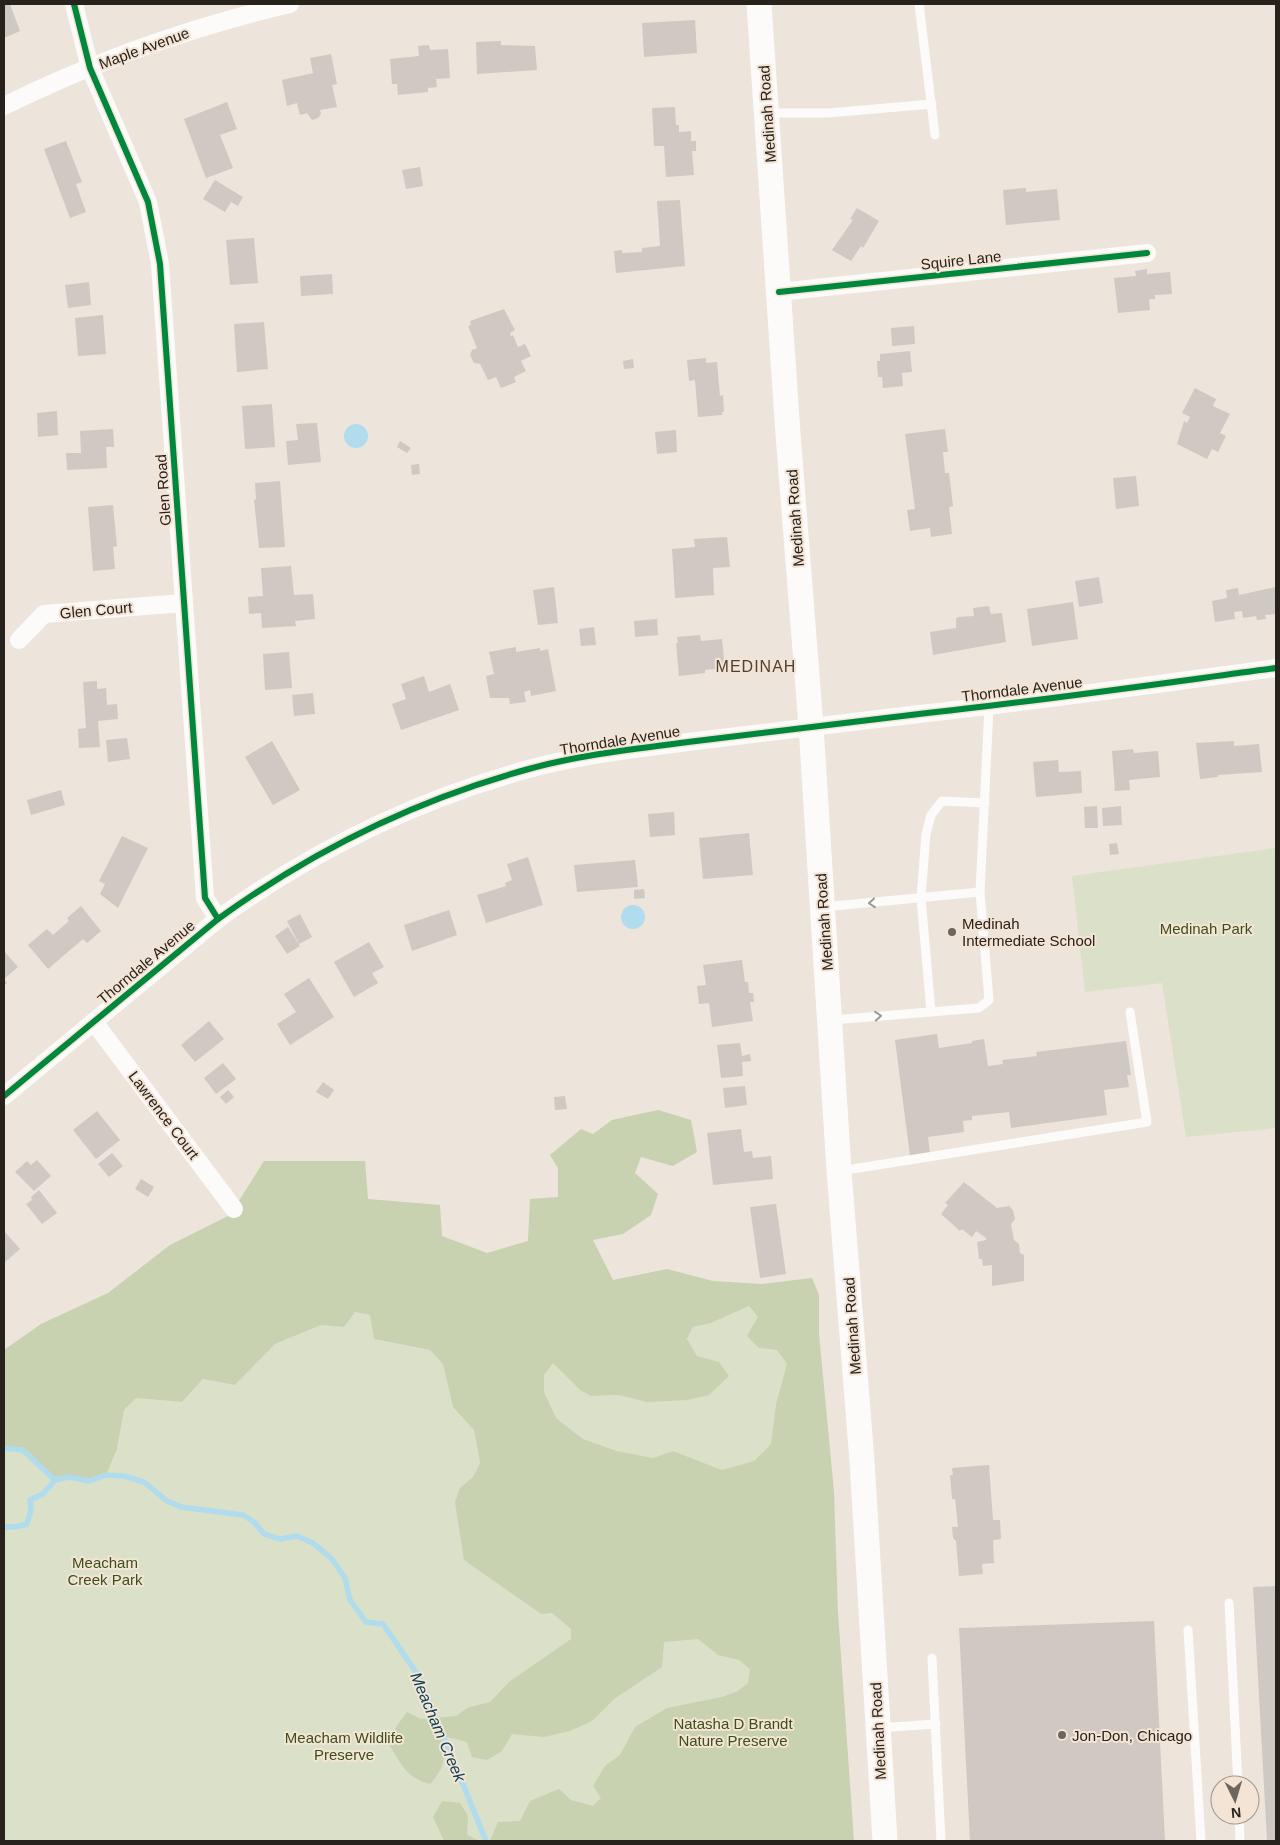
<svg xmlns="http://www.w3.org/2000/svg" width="1280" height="1845" font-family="Helvetica,sans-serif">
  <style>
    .green { fill: #dbe0c8 }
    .forest { fill: #c8d1b0; fill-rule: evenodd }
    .water { fill: #b0dced }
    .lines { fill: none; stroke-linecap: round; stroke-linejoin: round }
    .stream { stroke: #b0dced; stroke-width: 5.5 }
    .building { fill: #d0c8c3 }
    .lane { stroke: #fcfbfa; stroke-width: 9 }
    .street { stroke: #fcfbfa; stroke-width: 18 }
    .secondary { stroke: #fcfbfa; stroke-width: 25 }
    .cycleway-casing { stroke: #f4e4d5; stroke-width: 9 }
    .cycleway { stroke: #00873e; stroke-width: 6 }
    .oneway { stroke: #9c9996 }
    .poi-dot { fill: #6c665f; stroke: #f4e4d5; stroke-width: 2 }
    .labels { text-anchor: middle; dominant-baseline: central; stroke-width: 4; stroke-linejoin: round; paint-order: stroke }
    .street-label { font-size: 15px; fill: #27221c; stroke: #f4e4d5 }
    .poi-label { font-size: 15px; fill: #27221c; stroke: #f4e4d5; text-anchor: start }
    .park-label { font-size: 15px; fill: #3a5017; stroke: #f4e4d5 }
    .neighbourhood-label { font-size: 16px; letter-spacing: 1px; fill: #4e4135; stroke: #f4e4d5 }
    .water-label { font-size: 16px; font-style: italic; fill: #074255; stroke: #f4e4d5 }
  </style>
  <rect width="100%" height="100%" fill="#ede4dc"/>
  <!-- green -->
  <g class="green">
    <polygon points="1276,848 1276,1128 1186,1137 1162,983 1085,992 1072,876"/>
    <polygon points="749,1306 758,1317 759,1348 777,1350 787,1364 776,1404 771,1444 754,1461 722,1470 673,1451 653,1458 617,1451 583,1439 556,1418 544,1392 544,1375 553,1362 580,1390 591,1396 618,1395 647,1402 719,1362 697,1356 687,1340 693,1327 711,1323"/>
    <polygon points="354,1312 370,1315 374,1339 430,1350 443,1364 453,1407 474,1430 480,1463 473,1477 460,1488 552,1613 571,1629 838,1613 850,1841 4,1841 4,1448 23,1450 55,1480 69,1477 89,1481 117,1449 124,1410 136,1398 182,1402 203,1379 235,1385 275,1344 321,1325 344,1327"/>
  </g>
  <!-- forest -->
  <g class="forest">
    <path d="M 658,1110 L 691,1120 L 697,1152 L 673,1166 L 641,1157 L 635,1173 L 658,1194 L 651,1215 L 623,1234 L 593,1240 L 613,1280 L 667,1269 L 713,1281 L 762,1284 L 812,1278 L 819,1295 L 819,1334 L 834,1492 L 838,1613 L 854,1841 L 490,1841 L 498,1822 L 520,1821 L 530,1801 L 559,1789 L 571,1800 L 593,1806 L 601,1798 L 593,1786 L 605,1766 L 620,1755 L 635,1727 L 667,1708 L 722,1697 L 738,1691 L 748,1683 L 750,1669 L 739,1660 L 718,1655 L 698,1639 L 664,1642 L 662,1667 L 614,1699 L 592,1721 L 570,1731 L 544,1737 L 512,1734 L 502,1751 L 487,1760 L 472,1757 L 467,1742 L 443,1736 C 444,1759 447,1765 430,1784 C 408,1779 402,1766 390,1746 L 396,1727 L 407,1712 L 421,1719 L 456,1716 L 467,1708 L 490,1702 L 509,1682 L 571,1639 L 571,1629 L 552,1613 L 541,1614 L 464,1560 L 455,1502 L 460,1488 L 473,1477 L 480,1463 L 474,1430 L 453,1407 L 443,1364 L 430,1350 L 374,1339 L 370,1315 L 355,1312 L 344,1327 L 321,1325 L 275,1344 L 235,1385 L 203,1379 L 182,1402 L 136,1398 L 124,1410 L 117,1449 L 106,1475 L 89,1481 L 69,1477 L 55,1480 L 23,1451 L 4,1448 L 4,1350 L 41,1324 L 108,1293 L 170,1245 L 230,1215 L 264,1161 L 365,1161 L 368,1199 L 440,1205 L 442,1236 L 487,1253 L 528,1241 L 530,1199 L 558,1197 L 558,1168 L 550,1155 L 581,1129 L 593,1134 L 612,1120 ZM 749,1306 L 758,1317 L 747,1336 L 759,1348 L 777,1350 L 787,1364 L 776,1404 L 771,1444 L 754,1461 L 722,1470 L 673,1451 L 653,1458 L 617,1451 L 583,1439 L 556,1418 L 544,1392 L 544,1375 L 553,1363 L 580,1390 L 591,1396 L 618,1395 L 647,1402 L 687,1400 L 709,1395 L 729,1376 L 719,1362 L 697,1356 L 687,1339 L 693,1327 L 711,1323 Z"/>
    <polygon points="442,1801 460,1803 468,1816 467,1835 480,1841 444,1841 433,1817"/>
  </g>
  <!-- water -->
  <g class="water">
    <circle cx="356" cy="436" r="12"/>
    <circle cx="633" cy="917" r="12"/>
  </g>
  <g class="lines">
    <!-- stream -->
    <g class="stream">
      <polyline points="4,1448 23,1450 55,1480 69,1477 89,1481 106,1475 124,1476 144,1482 167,1501 181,1507 243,1515 254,1522 264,1534 280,1539 297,1536 313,1543 332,1559 345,1578 350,1600 366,1622 383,1624 420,1678 486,1841"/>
      <polyline points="4,1527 15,1527 27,1524 31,1510 30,1500 43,1494 55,1480"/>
    </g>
  </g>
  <!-- building -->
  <g class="building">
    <polygon points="4,4 10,4 20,31 4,38"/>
    <polygon points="695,20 697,53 644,57 642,23"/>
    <polygon points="501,41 501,45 535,46 537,70 477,74 476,42"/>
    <polygon points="429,45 430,50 448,49 450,78 436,79 437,87 428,88 428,92 398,95 397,84 392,84 390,59 419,56 418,46"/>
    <polygon points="331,54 337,84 332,85 337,107 320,110 321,114 318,118 312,120 307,113 300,115 297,103 287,106 282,80 313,73 310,58"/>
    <polygon points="227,102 237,129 220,135 233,168 206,178 184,119"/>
    <polygon points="675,107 676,125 679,125 679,132 691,131 691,141 696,141 696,151 692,151 694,175 666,177 664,146 654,146 652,108"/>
    <polygon points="66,141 82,182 76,184 86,212 70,218 44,149"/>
    <polygon points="420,167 423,186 406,189 402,170"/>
    <polygon points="215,180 243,197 238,206 231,202 225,212 203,199"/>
    <polygon points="1026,188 1026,192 1057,189 1060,220 1006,225 1003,190"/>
    <polygon points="680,200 685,266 616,273 614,251 622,250 622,253 642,252 642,248 660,246 657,201"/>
    <polygon points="857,208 879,221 863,248 861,246 851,261 832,250 853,220 850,219"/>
    <polygon points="254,238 258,283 230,285 226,240"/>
    <polygon points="1147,269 1147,274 1170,272 1172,294 1155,295 1155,299 1149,299 1150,310 1118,313 1114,278 1136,276 1135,271"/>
    <polygon points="332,274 333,294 301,296 300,276"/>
    <polygon points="89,282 91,305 68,308 65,285"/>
    <polygon points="504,309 515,330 510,333 511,336 513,335 518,347 525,344 531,356 521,361 526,371 514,377 516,382 501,388 496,377 488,380 480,364 474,363 470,355 472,350 477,348 468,326 471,325 470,321"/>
    <polygon points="103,315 106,354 78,356 75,318"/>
    <polygon points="264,322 268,369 237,372 234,324"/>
    <polygon points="914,326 915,344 892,346 891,328"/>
    <polygon points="910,351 912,372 902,373 903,386 883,388 882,377 878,377 877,361 880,361 880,354"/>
    <polygon points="706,358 706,363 717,362 720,396 723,395 724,412 722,412 722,415 698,417 695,380 689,381 687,360"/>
    <polygon points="633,359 634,368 624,369 623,361"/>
    <polygon points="1195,388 1216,399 1213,406 1230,414 1220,433 1226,436 1218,452 1212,449 1207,459 1177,444 1184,421 1187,423 1190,417 1182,413"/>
    <polygon points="272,404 275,447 245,449 242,406"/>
    <polygon points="57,411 58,435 38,437 37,413"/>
    <polygon points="317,423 321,462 288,465 286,441 298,440 296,424"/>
    <polygon points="113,429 114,447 106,447 107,468 67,470 66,453 81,453 80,431"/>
    <polygon points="945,429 948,452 943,452 945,473 949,473 953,506 949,507 952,534 931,537 930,528 910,531 907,510 915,509 905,434"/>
    <polygon points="676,430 677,452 657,454 655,432"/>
    <polygon points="400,441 411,448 407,453 397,447"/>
    <polygon points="419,464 420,474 412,475 411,465"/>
    <polygon points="1136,476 1139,506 1116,509 1113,478"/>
    <polygon points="280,481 285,547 259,548 254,500 256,499 255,483"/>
    <polygon points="113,505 117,546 113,547 115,569 93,571 88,507"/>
    <polygon points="727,537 730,567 713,568 714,595 675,598 672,549 695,547 694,539"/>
    <polygon points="291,566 294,595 313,594 315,619 295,621 296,626 262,628 261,613 249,614 248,597 263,596 261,568"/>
    <polygon points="1099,577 1103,603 1079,607 1075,581"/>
    <polygon points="554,587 558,623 538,625 533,590"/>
    <polygon points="1276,587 1276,614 1265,615 1266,619 1257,620 1256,616 1243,618 1242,611 1234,612 1235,619 1215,622 1212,601 1227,598 1226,590 1238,588 1239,595"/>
    <polygon points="1073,602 1078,639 1032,646 1027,609"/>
    <polygon points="989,606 991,614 1002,613 1006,642 933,655 930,632 956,628 956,619 958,617 974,616 973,608"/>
    <polygon points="657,619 658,635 635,637 634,621"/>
    <polygon points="594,627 596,645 581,646 579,629"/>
    <polygon points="700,635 701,641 722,639 725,668 705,670 705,673 679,676 676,643 678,643 677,637"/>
    <polygon points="516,647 516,652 540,648 540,651 548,649 556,691 531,696 530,690 524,692 526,702 510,704 509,698 490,698 486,676 494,674 489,652"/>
    <polygon points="289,652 292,688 265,690 263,654"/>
    <polygon points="424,676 429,692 450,684 459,710 401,730 392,704 406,699 401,684"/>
    <polygon points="97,681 97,689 106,688 107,705 117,704 118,719 98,721 100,747 79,748 78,729 86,728 83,682"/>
    <polygon points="313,693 315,714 294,716 292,695"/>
    <polygon points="127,738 130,759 108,762 106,740"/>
    <polygon points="272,741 300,790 273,805 245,757"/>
    <polygon points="1234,741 1234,746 1259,744 1262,772 1218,775 1218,777 1200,779 1196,743"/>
    <polygon points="1133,749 1134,753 1158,751 1160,777 1129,780 1130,790 1115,791 1112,751"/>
    <polygon points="1058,760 1059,772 1081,771 1082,793 1036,797 1033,762"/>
    <polygon points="61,790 65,805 31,815 27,800"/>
    <polygon points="1097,806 1098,828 1085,828 1084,807"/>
    <polygon points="1121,806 1122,825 1103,826 1102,808"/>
    <polygon points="674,812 675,835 650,837 648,814"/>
    <polygon points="749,833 753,875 703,879 699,838"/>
    <polygon points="122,836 148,848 118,908 100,894 105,884 99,881"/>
    <polygon points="1117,843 1119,854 1110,855 1109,844"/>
    <polygon points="528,857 543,905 486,923 477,895 506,886 505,883 512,880 507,864"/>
    <polygon points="635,860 638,887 577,892 574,865"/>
    <polygon points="644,889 645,898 634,899 634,890"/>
    <polygon points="81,906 101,931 87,943 83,939 48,969 28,945 47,929 53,935 69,921 67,918"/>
    <polygon points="449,910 457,935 412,951 404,925"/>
    <polygon points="300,914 312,937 299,944 287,921"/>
    <polygon points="288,927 300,946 287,954 275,936"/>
    <polygon points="369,942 384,967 372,973 378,983 354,997 334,962"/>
    <polygon points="4,951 18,967 4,979 7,983 4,986"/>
    <polygon points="742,960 745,982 748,982 749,993 753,993 754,1002 750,1002 753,1021 712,1027 709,1003 699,1004 697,986 706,985 703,965"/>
    <polygon points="309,978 334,1017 290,1045 277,1024 296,1012 284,994"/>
    <polygon points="209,1021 224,1039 195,1062 181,1045"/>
    <polygon points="937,1034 939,1048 972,1043 972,1041 984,1039 988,1066 1003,1064 1002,1060 1037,1056 1036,1052 1126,1041 1131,1075 1127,1075 1129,1087 1104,1090 1107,1115 1011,1128 1009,1112 972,1116 972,1120 963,1121 964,1132 928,1137 930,1154 910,1156 895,1040"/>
    <polygon points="740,1043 742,1056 750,1054 751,1061 742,1062 743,1076 721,1078 717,1045"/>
    <polygon points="223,1063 236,1079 216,1094 204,1078"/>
    <polygon points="323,1082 334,1090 328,1099 316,1092"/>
    <polygon points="745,1086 747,1105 725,1108 723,1088"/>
    <polygon points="228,1090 234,1097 226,1104 220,1097"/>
    <polygon points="565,1096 567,1109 555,1110 554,1097"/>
    <polygon points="97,1111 120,1140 96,1159 73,1130"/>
    <polygon points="741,1129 744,1152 752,1151 753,1158 771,1156 773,1179 713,1185 707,1133"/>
    <polygon points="112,1153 123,1166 109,1177 98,1164"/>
    <polygon points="37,1160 51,1176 34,1191 15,1172 27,1161 31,1165"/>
    <polygon points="141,1179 154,1187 148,1197 135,1189"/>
    <polygon points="964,1182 997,1208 1009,1206 1013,1210 1015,1219 1011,1224 1014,1240 1019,1244 1020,1253 1024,1255 1024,1281 992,1286 992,1265 983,1266 982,1259 979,1259 977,1242 986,1240 986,1238 976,1231 972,1237 962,1229 960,1231 941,1214 948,1205 945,1203"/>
    <polygon points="39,1190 57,1213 42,1224 26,1204 32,1200 31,1197"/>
    <polygon points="776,1204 786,1274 760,1278 750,1207"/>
    <polygon points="4,1231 20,1249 4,1263"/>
    <polygon points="989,1465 993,1520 1000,1520 1001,1539 993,1540 994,1563 982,1564 983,1574 959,1576 956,1541 953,1538 952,1527 958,1527 955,1499 952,1499 950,1475 953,1475 952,1468"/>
    <polygon points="1276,1586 1276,1841 1267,1841 1253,1587"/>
    <polygon points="1154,1621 1165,1841 970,1841 959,1628"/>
  </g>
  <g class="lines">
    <!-- lane -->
    <g class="lane">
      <polyline points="919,4 935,135"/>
      <polyline points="767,113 828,113 932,104"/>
      <polyline points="823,907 980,892"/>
      <polyline points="931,1012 921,898 926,834 931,815 942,801 985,803"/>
      <polyline points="832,1020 979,1008 989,1000 980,892 989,707"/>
      <polyline points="840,1171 1147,1122 1130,1012"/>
      <polyline points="1229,1603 1238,1785"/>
      <polyline points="1188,1630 1201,1841"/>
      <polyline points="932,1658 941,1841"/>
      <polyline points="878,1728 936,1724"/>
      <polyline points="1239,1815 1240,1841"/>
    </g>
    <!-- street -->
    <g class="street">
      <polyline points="74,4 90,68 148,202 160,264 205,898 218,919"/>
      <path d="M 4,106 C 95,61 191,27 290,4"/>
      <polyline points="779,292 1147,253"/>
      <polyline points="19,640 44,614 183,603"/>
      <polyline points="94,1022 234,1209"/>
      <path d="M 4,1096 L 218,919 C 312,851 413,801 525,770 C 578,755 634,749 688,742 C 765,732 842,723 919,714 C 1039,701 1157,684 1276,668"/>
    </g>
    <!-- secondary -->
    <polyline class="secondary" points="759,4 788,434 811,726 839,1171 862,1461 885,1841"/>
    <!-- cycleway casing -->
    <g class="cycleway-casing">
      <g id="cycleway">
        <polyline points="74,4 90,68 148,202 160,264 205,898 218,919"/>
        <polyline points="779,292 1147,253"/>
        <path d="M 4,1096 L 218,919 C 312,851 413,801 525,770 C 578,755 634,749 688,742 C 765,732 842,723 919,714 C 1039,701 1157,684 1276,668"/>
      </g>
    </g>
    <!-- cycleway -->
    <use href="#cycleway" class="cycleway"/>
  </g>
  <!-- one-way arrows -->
  <defs><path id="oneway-chevron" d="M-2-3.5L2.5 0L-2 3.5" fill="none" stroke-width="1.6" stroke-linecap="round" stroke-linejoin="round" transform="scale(1.25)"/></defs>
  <g class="oneway">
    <use href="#oneway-chevron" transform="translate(872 903) rotate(175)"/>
    <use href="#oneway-chevron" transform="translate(878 1016) rotate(-5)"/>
  </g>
  <!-- markers -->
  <g class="poi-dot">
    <circle cx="952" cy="932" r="5"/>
    <circle cx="1062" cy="1735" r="5"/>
  </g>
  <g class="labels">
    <!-- street labels -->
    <g class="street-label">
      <text transform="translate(144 48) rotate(-20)">Maple Avenue</text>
      <text transform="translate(767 114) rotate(-94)">Medinah Road</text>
      <text transform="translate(961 260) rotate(-6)">Squire Lane</text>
      <text transform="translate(163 490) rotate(-94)">Glen Road</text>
      <text transform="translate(795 518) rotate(-94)">Medinah Road</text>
      <text transform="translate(96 610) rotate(-5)">Glen Court</text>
      <text transform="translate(1022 689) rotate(-7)">Thorndale Avenue</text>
      <text transform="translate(620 740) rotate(-9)">Thorndale Avenue</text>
      <text transform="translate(824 922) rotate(-94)">Medinah Road</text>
      <text transform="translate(146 962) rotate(-40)">Thorndale Avenue</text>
      <text transform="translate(164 1115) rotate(53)">Lawrence Court</text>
      <text transform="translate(852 1326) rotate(-94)">Medinah Road</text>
      <text transform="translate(878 1731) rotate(-93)">Medinah Road</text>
    </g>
    <!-- poi labels -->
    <g class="poi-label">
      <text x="962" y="923">Medinah<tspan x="962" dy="17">Intermediate School</tspan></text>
      <text x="1072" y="1735">Jon-Don, Chicago</text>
    </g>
    <!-- park labels -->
    <g class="park-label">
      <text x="1206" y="928">Medinah Park</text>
      <text x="105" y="1562">Meacham<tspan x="105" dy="17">Creek Park</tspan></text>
      <text x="733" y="1723">Natasha D Brandt<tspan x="733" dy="17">Nature Preserve</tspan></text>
      <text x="344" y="1737">Meacham Wildlife<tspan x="344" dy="17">Preserve</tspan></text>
    </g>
    <!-- neighbourhood labels -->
    <g class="neighbourhood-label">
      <text x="756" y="666">MEDINAH</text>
    </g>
    <!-- water labels -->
    <g class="water-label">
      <text transform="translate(438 1727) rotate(67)">Meacham Creek</text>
    </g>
  </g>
  <!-- border -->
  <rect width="1280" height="1845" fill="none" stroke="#27221c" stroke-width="10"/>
  <!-- north arrow -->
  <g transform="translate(1235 1800) rotate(175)"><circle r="24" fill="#f4e4d5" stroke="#a2968b"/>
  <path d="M0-4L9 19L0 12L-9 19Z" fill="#6c665f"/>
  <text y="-8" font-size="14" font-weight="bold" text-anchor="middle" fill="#27221c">N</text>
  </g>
</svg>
